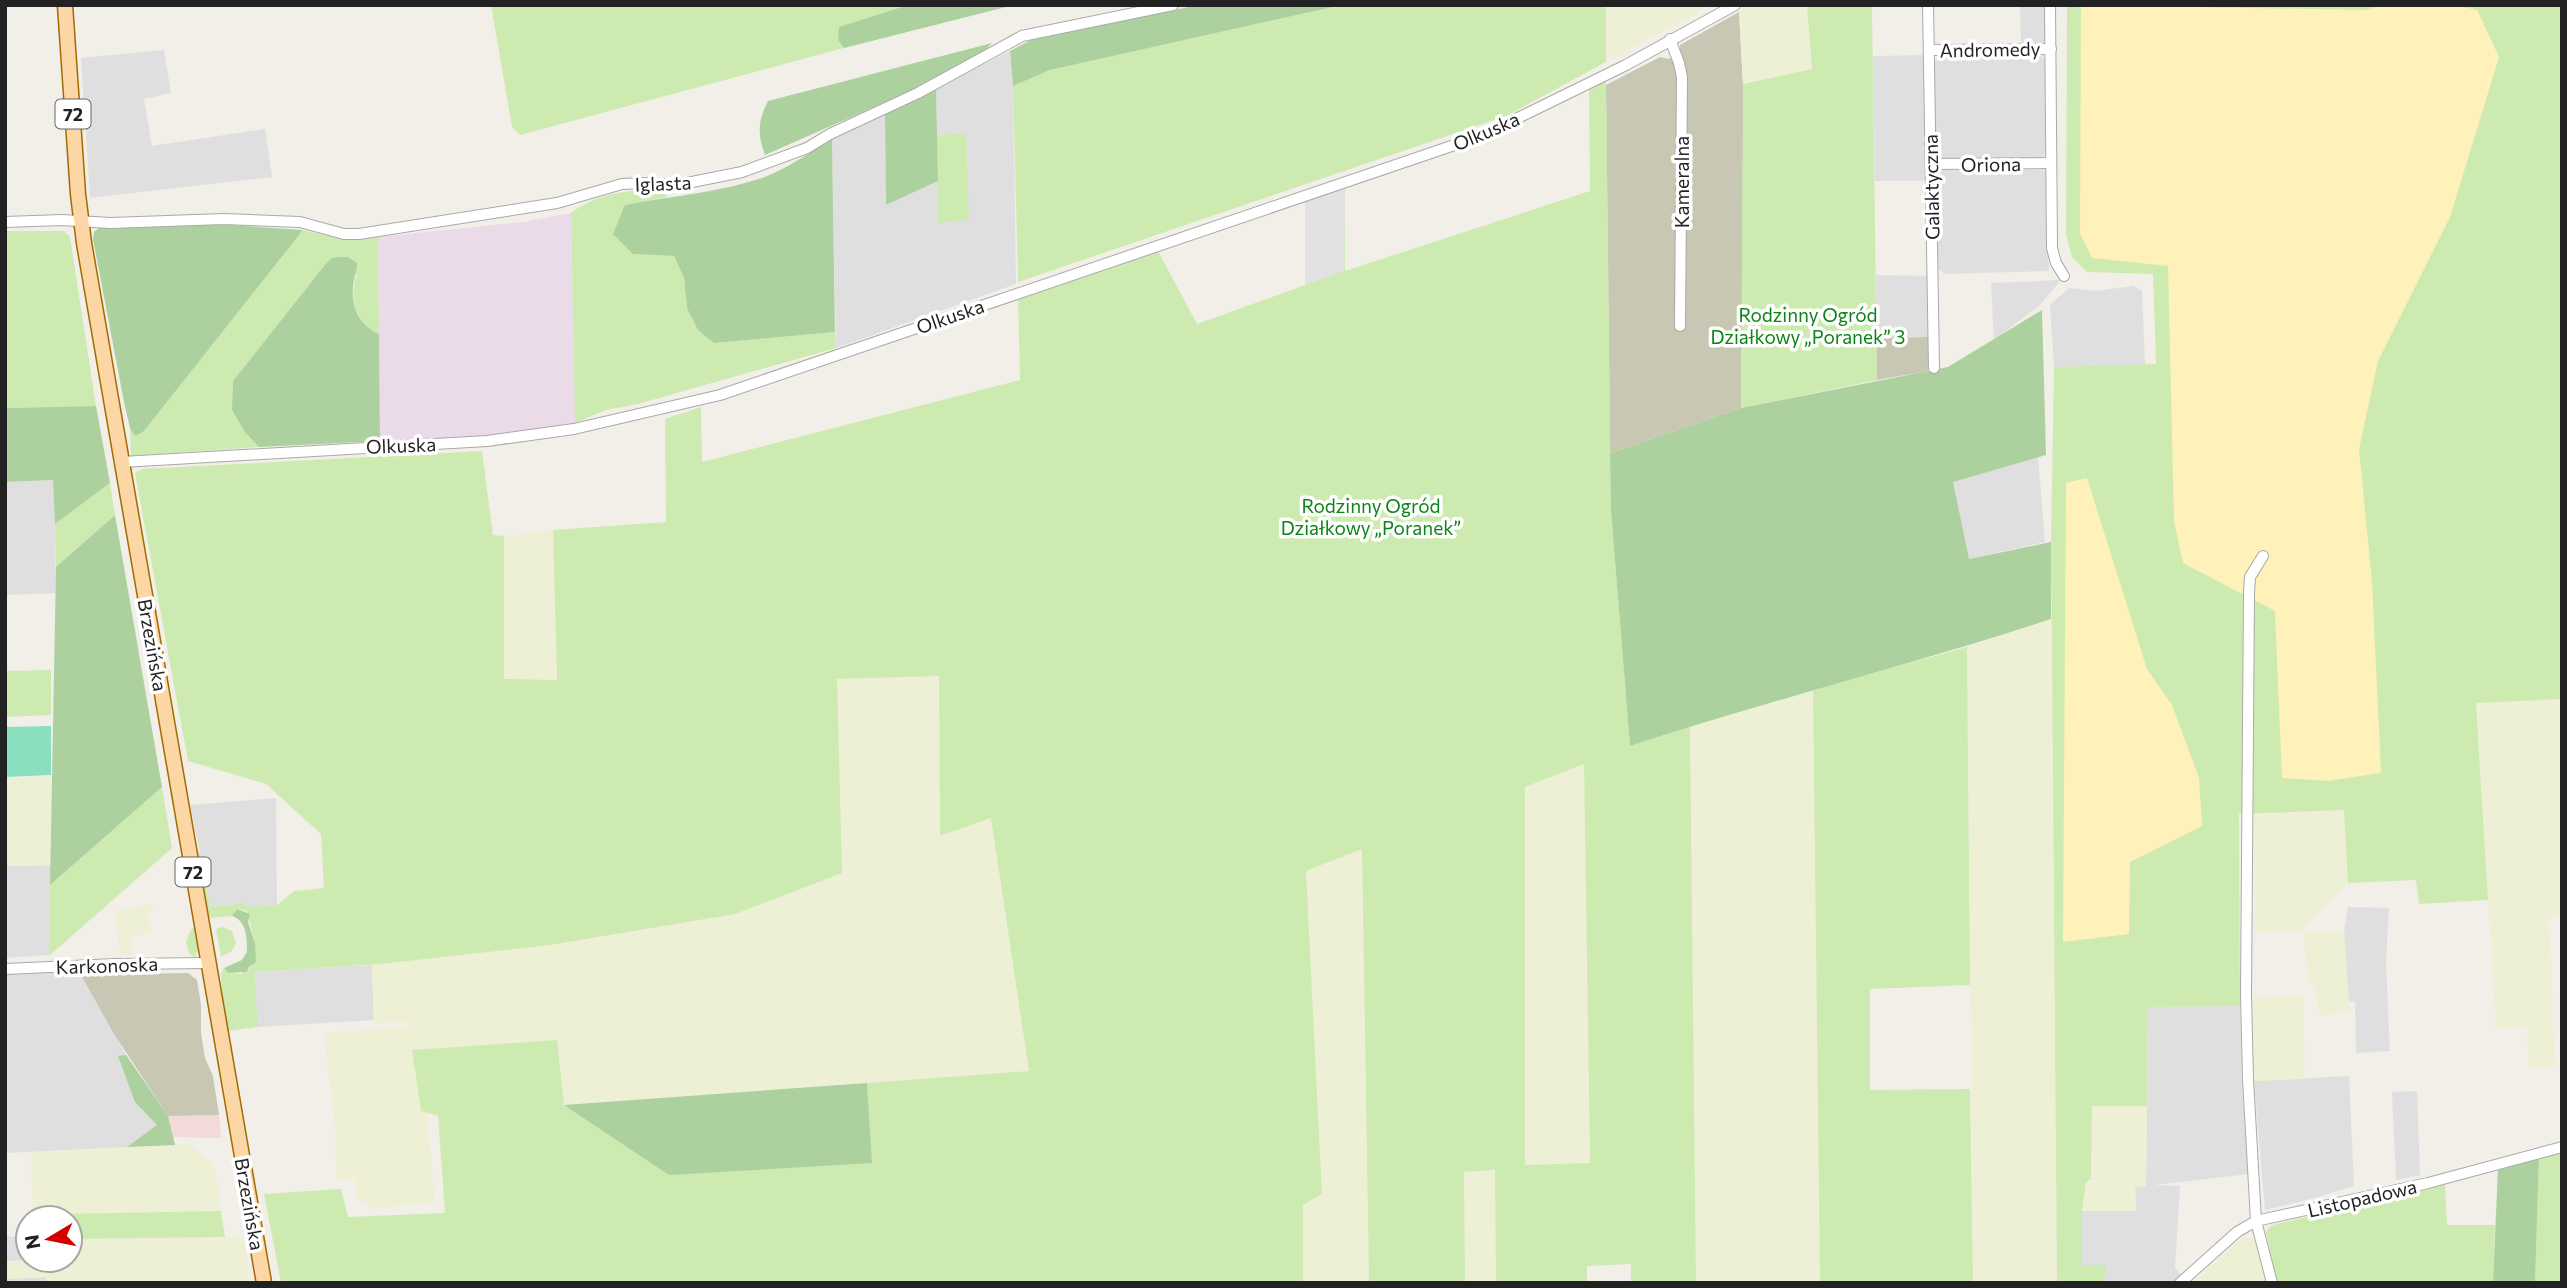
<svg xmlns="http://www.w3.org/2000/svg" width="2567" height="1288" font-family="Commissioner,sans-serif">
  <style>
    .residential { fill: #e0dfdf }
    .commercial { fill: #f2dad9 }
    .industrial { fill: #ebdbe8 }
    .construction { fill: #c7c7b4 }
    .farmland { fill: #eef0d5 }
    .grass { fill: #cdebb0; fill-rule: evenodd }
    .forest { fill: #add19e }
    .sand { fill: #fff1ba }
    .pitch { fill: #88e0be }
    .parking { fill: #e2e2e2 }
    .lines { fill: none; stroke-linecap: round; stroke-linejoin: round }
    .minor-casing { stroke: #a9a9a9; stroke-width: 12 }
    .primary-casing { stroke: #a06b00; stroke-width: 17 }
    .minor { stroke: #fff; stroke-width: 10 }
    .primary { stroke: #fcd6a4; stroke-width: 14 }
    .labels { text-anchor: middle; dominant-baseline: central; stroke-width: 7; stroke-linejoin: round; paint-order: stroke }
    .shield { fill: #fff; stroke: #646464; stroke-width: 2 }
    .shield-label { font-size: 18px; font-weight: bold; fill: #222 }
    .street-label { font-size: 19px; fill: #222; stroke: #fff }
    .park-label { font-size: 19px; fill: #0c8416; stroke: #fff }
  </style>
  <rect width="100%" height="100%" fill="#f2efe9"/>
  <!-- residential -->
  <g class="residential">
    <polygon points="2020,5 2047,5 2048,37 2043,43 2021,44"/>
    <polygon points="164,50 171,93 144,99 152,146 265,129 272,177 90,198 81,58"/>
    <polygon points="1010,51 1013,86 1016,284 836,348 832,139 885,114 886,205 938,181 939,222 966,133 937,135 936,88"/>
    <polygon points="1941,54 2039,55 2047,61 2048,152 2041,158 1942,159 1935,153 1934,62"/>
    <polygon points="1925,55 1926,181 1875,181 1873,56"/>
    <polygon points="1941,170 2046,170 2049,271 1944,274 1938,268 1936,175"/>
    <polygon points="1876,275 1927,276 1928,337 1876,338"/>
    <polygon points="2061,280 2040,305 1994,340 1991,283"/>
    <polygon points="2133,286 2142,291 2145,365 2054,367 2050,305 2069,288 2096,291"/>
    <polygon points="2038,457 2045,542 1968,559 1953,481"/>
    <polygon points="54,480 56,593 5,595 5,482"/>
    <polygon points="276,798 277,905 247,907 244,903 211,907 190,805"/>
    <polygon points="51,865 50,955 5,958 5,866"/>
    <polygon points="2348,907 2389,908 2386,962 2390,1051 2356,1053 2355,1002 2349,1002 2347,988 2344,931"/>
    <polygon points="372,965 374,1020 258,1027 253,972"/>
    <polygon points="79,969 126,1055 168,1116 175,1145 5,1153 5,971"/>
    <polygon points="2240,1006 2242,1088 2249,1174 2154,1185 2180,1186 2175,1268 2181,1275 2171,1283 2104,1283 2105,1265 2082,1265 2082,1211 2136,1211 2135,1186 2146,1185 2148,1007"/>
    <polygon points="2349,1076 2354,1186 2311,1199 2265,1210 2254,1081"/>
    <polygon points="2417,1091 2420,1175 2396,1180 2392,1092"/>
    <polygon points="5,1236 28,1238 28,1260 47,1261 5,1261"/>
    <polygon points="46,1277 46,1283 5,1283 5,1279"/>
  </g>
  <!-- commercial -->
  <polygon class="commercial" points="219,1115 221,1138 173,1137 168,1116"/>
  <!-- industrial -->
  <polygon class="industrial" points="571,213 575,424 477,439 380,441 378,237 523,222"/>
  <!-- construction -->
  <g class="construction">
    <polygon points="1739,12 1744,103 1741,408 1610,453 1606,85 1660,57 1669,59 1680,53 1680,45"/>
    <polygon points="1928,337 1928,371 1877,380 1876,338"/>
    <polygon points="188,973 197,980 201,1005 201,1033 205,1058 213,1076 219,1115 168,1116 114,1034 81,975"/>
  </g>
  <!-- farmland -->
  <g class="farmland">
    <polygon points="1606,5 1712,5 1606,62"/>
    <polygon points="1751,5 1807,5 1812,70 1743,84 1739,12"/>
    <polygon points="553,530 557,680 504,680 504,536"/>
    <polygon points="2051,619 2057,1283 1973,1283 1967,647"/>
    <polygon points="939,676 940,835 991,817 1029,1071 564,1105 412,1050 421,1111 427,1113 435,1203 373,1208 357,1198 356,1178 337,1180 334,1117 324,1033 408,1027 407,1021 374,1023 372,965 381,964 837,679"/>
    <polygon points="1813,690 1820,1283 1696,1283 1690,727"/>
    <polygon points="2560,699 2562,916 2549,917 2555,1067 2529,1068 2527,1028 2496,1029 2476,702"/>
    <polygon points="1584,764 1590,1163 1524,1165 1525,787"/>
    <polygon points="51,777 51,865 5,866 5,778"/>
    <polygon points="2345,810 2348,883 2299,932 2255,933 2254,814"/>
    <polygon points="1362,849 1369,1283 1303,1283 1303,1205 1322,1194 1306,871"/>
    <polygon points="149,904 153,911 148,915 151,933 131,936 133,954 120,955 115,912"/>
    <polygon points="2344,931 2350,1012 2320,1015 2315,987 2312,987 2312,982 2308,982 2304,933"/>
    <polygon points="2303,996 2305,1079 2254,1081 2251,998"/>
    <polygon points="2092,1106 2147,1106 2146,1186 2135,1187 2136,1211 2082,1211 2087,1183 2091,1183"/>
    <polygon points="191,1144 214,1165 221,1211 33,1214 31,1152"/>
    <polygon points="1495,1170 1496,1283 1465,1283 1464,1172"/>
    <polygon points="243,1237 251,1283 46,1283 46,1277 5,1279 5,1261 70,1260 70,1239"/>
    <polygon points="2254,1237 2266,1283 2193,1283 2233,1245 2244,1238"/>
  </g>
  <!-- grass -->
  <g class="grass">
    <polygon points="491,5 908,5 840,27 838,40 844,48 520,135 512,127"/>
    <polygon points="1342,5 1606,5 1606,62 1506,116 1018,282 1013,86 1050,70"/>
    <polygon points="1807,5 1872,5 1877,380 1741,408 1743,84 1812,69"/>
    <polygon points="2067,5 2562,5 2562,699 2476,703 2488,900 2419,904 2416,880 2348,883 2344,810 2239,814 2240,1006 2148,1007 2147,1106 2092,1106 2091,1179 2086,1183 2082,1211 2082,1265 2106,1265 2104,1283 2057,1283 2051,542 2054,367 2156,364 2153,274 2087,272 2072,257 2066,235"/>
    <path d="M 1606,79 L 1611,511 L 1630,746 L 1690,727 L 1696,1283 L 1631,1283 L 1631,1264 L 1587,1266 L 1587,1283 L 1496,1283 L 1495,1170 L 1464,1172 L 1465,1283 L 1369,1283 L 1362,849 L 1306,871 L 1322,1194 L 1303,1205 L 1303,1283 L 281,1283 L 264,1194 L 341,1189 L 348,1217 L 445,1213 L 438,1116 L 421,1111 L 412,1050 L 557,1040 L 564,1106 L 871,1163 L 867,1083 L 1029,1071 L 991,818 L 940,836 L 939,676 L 837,679 L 842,873 L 735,914 L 550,945 L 381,964 L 254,972 L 258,1027 L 227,1031 L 219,993 L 222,993 L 221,973 L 224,968 L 228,973 L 241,974 L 252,966 L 255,943 L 247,911 L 237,909 L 232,916 L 210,918 L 206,916 L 195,852 L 199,851 L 211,907 L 244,903 L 248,907 L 277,905 L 294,891 L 324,888 L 321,834 L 266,784 L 188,761 L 135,473 L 142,469 L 482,451 L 493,535 L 504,536 L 504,679 L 557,680 L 553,530 L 666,522 L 665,419 L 701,407 L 702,462 L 1020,380 L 1018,297 L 1157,249 L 1197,324 L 1305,285 L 1305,199 L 1345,185 L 1345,271 L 1590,191 L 1589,88 ZM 1584,764 L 1590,1163 L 1525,1165 L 1525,787 Z"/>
    <polygon points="966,133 969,220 938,223 937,135"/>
    <path d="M 661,189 L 667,197 L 625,205 L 633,254 L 674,256 L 684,278 L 687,308 L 714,343 L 835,332 L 836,348 L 638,404 L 606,410 L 575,423 L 571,213 C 597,193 629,190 661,189 Z"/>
    <path d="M 303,230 L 337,238 L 378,237 L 379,334 C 356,323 348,298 357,274 L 324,266 L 233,381 C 230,406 242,428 259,447 L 131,456 L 130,428 L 135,435 L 144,431 Z"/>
    <polygon points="5,231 64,231 70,237 96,406 5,408"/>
    <polygon points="110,483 115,515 56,567 55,524"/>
    <polygon points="1967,647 1970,985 1870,989 1870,1090 1970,1089 1973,1283 1820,1283 1813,690"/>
    <polygon points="51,670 51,715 5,717 5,671"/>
    <polygon points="162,787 172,848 50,955 50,885"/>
    <polygon points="223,927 232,931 236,943 232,951 221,957 216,929"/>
    <polygon points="192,928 196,928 199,948 195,957 189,954 186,941"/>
    <polygon points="2562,1152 2562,1283 2535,1283 2539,1158"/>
    <polygon points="2445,1184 2447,1225 2495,1225 2493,1283 2277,1283 2266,1232 2272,1225"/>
    <polygon points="221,1211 225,1237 70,1239 70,1218 56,1218 56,1214"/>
  </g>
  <!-- forest -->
  <g class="forest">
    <polygon points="908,5 1014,5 844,48 838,40 839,27"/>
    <polygon points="1198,5 1342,5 1050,70 1013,86 1010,51 1031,40"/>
    <path d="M 992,43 L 983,52 L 917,88 L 765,155 C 757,133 758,121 768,101 Z"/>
    <polygon points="936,88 938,181 886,205 885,114"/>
    <path d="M 832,139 L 835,332 L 714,343 L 698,330 L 687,308 L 684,278 L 674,256 L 633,254 L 613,234 L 625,205 C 671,196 717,193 762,178 C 787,169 810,152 832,139 Z"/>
    <polygon points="214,224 303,230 144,431 135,436 130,428 124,402 93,239 94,232 99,228"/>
    <path d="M 340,257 L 348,257 L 357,263 C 357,271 354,278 353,286 C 351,308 360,325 379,334 L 380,441 L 259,447 L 245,432 L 232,410 L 233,381 L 324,266 L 332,258 Z"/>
    <path d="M 2042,310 L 2046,455 L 1953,482 L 1969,559 L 2051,542 L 2051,619 C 1912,665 1770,700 1630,746 L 1611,511 L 1610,453 L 1741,408 L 1948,367 Z"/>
    <polygon points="96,406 110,483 55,524 53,480 5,482 5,408"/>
    <polygon points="115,515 162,787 50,885 56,567"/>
    <path d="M 237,909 L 250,914 L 248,922 L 255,943 L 256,962 L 248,968 L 247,972 L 228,973 L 224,968 L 242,960 L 247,952 C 247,938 247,921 232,916 Z"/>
    <polygon points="126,1055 168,1116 175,1145 127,1147 157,1125 135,1102 118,1056"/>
    <polygon points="867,1083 872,1163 669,1175 564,1105"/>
    <polygon points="2539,1158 2535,1283 2493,1283 2498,1168"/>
  </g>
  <!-- sand -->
  <g class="sand">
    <path d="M 2081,5 L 2366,10 C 2396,0 2446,3 2477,10 L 2499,57 L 2450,217 L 2378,361 L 2359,449 L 2372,582 L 2381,773 L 2327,781 L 2282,778 L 2275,611 L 2183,563 L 2174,521 L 2168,266 L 2092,258 L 2080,234 Z"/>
    <polygon points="2087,478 2147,669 2172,705 2199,778 2202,826 2130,862 2129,934 2063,942 2066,483"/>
  </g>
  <!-- pitch -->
  <polygon class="pitch" points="51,726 51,775 5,777 5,727"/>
  <!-- parking -->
  <polygon class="parking" points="1345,185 1344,271 1305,285 1305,199"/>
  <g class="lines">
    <!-- minor casing -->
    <g class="minor-casing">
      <g id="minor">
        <polyline points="1928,5 1934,368"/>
        <polyline points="2050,5 2052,248 2056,263 2064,276"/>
        <polyline points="1670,39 1679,63 1682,77 1680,326"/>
        <polyline points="1929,50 2051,49"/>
        <polyline points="1931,164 2051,163"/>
        <polyline points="5,222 62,220 110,223 224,219 300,222 344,234 359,234 557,203 622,184 642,183 677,185 742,172 807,148 830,134 918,93 1022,36 1173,5"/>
        <polyline points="122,462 487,441 574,429 720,395 1481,136 1626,65 1735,5"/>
        <polyline points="2263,556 2250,577 2249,592 2246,994 2248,1079 2256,1221 2272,1283"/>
        <polyline points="5,969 116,964 208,963"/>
        <polyline points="2180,1283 2237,1232 2256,1221 2428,1183 2562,1147"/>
      </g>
    </g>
    <!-- primary casing -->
    <g class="primary-casing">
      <polyline id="primary" points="65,5 78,194 84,243 264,1283"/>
    </g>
    <!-- minor -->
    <use href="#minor" class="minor"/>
    <!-- primary -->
    <use href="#primary" class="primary"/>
  </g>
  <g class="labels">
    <!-- shield labels -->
    <g class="shield">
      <rect x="55.5" y="99.5" width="35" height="29" rx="5"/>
      <rect x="175.5" y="857.5" width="35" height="29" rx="5"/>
    </g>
    <g class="shield-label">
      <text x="73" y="114">72</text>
      <text x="193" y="872">72</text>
    </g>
    <!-- street labels -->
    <g class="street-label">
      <text transform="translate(1990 49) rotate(-1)">Andromedy</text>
      <text transform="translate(1486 131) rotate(-23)">Olkuska</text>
      <text transform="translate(1991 164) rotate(-1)">Oriona</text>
      <text transform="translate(1681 182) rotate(-90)">Kameralna</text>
      <text transform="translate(663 183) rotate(-2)">Iglasta</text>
      <text transform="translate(1931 187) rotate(-91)">Galaktyczna</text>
      <text transform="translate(950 316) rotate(-19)">Olkuska</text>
      <text transform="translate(401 445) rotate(-2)">Olkuska</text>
      <text transform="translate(153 645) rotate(80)">Brzezińska</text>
      <text transform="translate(107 965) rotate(-2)">Karkonoska</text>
      <text transform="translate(2362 1198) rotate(-13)">Listopadowa</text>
      <text transform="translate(250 1204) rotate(80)">Brzezińska</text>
    </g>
    <!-- park labels -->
    <g class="park-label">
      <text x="1808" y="314">Rodzinny Ogród<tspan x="1808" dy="22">Działkowy „Poranek” 3</tspan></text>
      <text x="1371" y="505">Rodzinny Ogród<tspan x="1371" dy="22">Działkowy „Poranek”</tspan></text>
    </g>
  </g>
  <!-- border -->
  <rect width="2567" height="1288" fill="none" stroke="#222222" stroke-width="14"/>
  <!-- north arrow -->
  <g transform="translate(49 1239) rotate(260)"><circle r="33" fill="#ffffff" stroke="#a7a7a7" stroke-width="2"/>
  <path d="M0-5L12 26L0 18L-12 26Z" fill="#d40000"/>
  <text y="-10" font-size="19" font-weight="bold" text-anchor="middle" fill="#222222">N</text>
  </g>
</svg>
